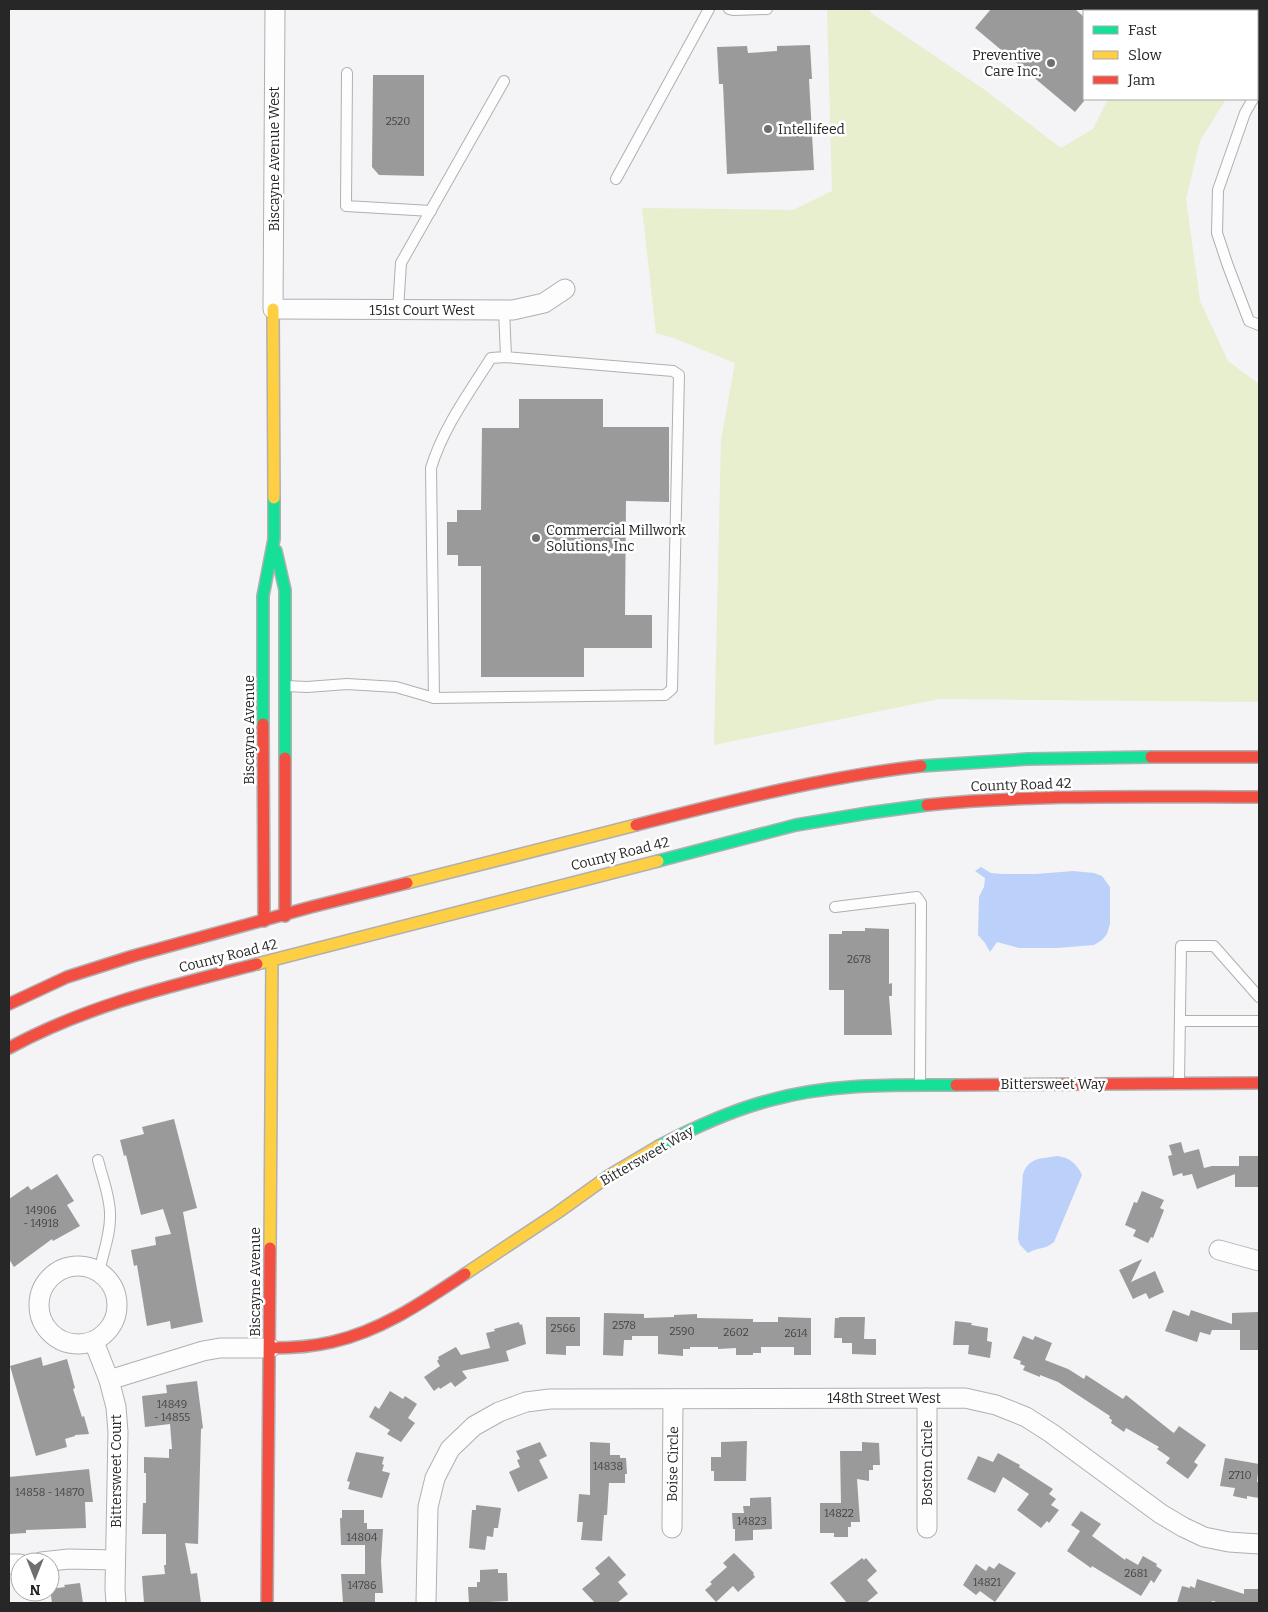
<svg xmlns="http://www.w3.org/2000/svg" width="1268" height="1612" font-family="Bitter,serif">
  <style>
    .green { fill: #e7efcf }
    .water { fill: #bcd1fa }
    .building { fill: #9b9a9b }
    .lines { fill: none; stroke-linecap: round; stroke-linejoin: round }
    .lane-casing { stroke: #b0afb1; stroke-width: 12 }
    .street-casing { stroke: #b0afb1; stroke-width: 21 }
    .fast-casing { stroke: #b0afb1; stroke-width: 14 }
    .slow-casing { stroke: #b0afb1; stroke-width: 14 }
    .jam-casing { stroke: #b0afb1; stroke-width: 14 }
    .lane { stroke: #fdfdfe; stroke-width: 10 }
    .street { stroke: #fdfdfe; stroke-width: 19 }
    .fast { stroke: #16e098; stroke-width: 11 }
    .slow { stroke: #ffcf43; stroke-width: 11 }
    .jam { stroke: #f24e42; stroke-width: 11 }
    .poi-dot { fill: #6f6e70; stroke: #fff; stroke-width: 2 }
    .labels { text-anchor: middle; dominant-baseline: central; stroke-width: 5; stroke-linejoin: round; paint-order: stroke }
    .number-label { font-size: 11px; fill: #444445 }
    .poi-label { font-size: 14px; fill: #272728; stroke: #fff; text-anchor: start }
    .street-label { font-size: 14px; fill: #272728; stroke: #fff }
  </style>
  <rect width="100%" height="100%" fill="#f4f3f5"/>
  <!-- green -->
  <g class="green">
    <polygon points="827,9 869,9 871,13 982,88 1061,148 1093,129 1108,99 1226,99 1200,141 1186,199 1200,301 1228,361 1259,384 1259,702 939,699 714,745 721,440 735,363 676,339 656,333 642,208 793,210 832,191"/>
    <polygon points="1151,9 1259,9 1259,43 1257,47 1257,11 1150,11"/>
  </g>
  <!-- water -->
  <g class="water">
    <polygon points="981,867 991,873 1003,874 1036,874 1073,871 1094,873 1102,876 1110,887 1110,924 1107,934 1102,940 1094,945 1057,948 1019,948 997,942 990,952 985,943 978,935 979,897 984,887 985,878 975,871"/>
    <path d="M 1057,1156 C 1069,1157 1077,1164 1082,1175 L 1054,1242 C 1045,1250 1037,1247 1028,1253 L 1020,1245 L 1018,1239 L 1023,1174 C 1029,1157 1041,1159 1057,1156 Z"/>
  </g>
  <!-- building -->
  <g class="building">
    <polygon points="991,9 1075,9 1084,17 1084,101 1075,112 975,28"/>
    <polygon points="810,45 812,79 809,79 814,170 727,174 723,84 719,84 717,47 747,46 748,53 777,51 777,46"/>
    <polygon points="373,75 424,75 424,176 379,175 372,167"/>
    <polygon points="519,399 603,399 603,427 669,427 669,502 626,501 625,615 652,615 652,648 584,648 584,677 481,677 481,566 458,566 458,555 447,555 447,522 457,522 457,510 481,510 482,428 519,428"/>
    <polygon points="865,928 889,929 889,984 892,983 892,996 889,996 892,1035 844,1035 844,990 829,990 829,934 842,934 842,931 865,931"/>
    <polygon points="174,1119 197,1208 183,1212 203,1322 171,1329 170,1321 147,1326 137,1265 134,1266 131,1250 156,1245 155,1237 171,1234 163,1209 141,1215 126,1155 124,1156 120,1140 144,1134 142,1127"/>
    <polygon points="1181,1142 1184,1153 1199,1149 1204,1168 1212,1166 1239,1166 1239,1156 1259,1156 1259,1187 1235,1187 1235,1174 1197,1189 1192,1174 1183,1176 1182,1173 1173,1176 1168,1156 1172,1155 1169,1145"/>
    <polygon points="57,1174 74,1201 67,1205 80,1226 53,1241 52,1239 14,1267 9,1259 9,1199 28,1186 31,1190"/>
    <polygon points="1142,1191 1164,1200 1160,1208 1164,1210 1153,1238 1151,1237 1148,1243 1133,1236 1136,1230 1125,1225 1134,1202 1137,1203"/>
    <polygon points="1142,1259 1131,1282 1155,1271 1164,1292 1149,1299 1146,1293 1133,1299 1119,1270"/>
    <polygon points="1173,1310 1189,1316 1191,1310 1232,1324 1232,1313 1258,1312 1258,1319 1259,1319 1259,1350 1240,1350 1240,1330 1212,1330 1210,1335 1200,1332 1197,1342 1165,1331"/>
    <polygon points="604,1313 644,1314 644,1318 674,1317 674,1315 697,1314 697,1318 753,1319 753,1322 778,1322 778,1317 811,1318 811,1355 794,1355 794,1347 761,1347 761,1353 753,1353 753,1355 736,1355 736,1348 718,1349 718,1347 690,1347 690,1349 683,1349 683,1356 658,1354 658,1336 632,1336 632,1340 624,1340 623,1356 603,1355"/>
    <polygon points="546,1317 580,1317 580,1346 566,1346 566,1355 546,1354"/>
    <polygon points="839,1317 865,1317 864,1339 876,1339 876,1355 852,1354 852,1343 842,1343 842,1338 834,1338 835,1318 839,1318"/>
    <polygon points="955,1321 972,1323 971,1325 988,1328 987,1341 992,1342 990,1358 968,1354 969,1345 953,1345"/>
    <polygon points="519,1322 520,1325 522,1324 526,1344 506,1351 509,1361 462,1371 467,1378 455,1387 451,1382 440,1389 439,1387 434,1391 424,1377 440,1366 437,1361 439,1359 438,1357 456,1347 461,1355 490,1348 486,1333 495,1331 494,1329"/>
    <polygon points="1023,1336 1033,1340 1035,1336 1052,1343 1045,1360 1068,1369 1084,1379 1086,1375 1123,1399 1126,1395 1171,1431 1174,1433 1179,1426 1206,1445 1194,1462 1198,1465 1188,1479 1166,1463 1170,1458 1157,1449 1159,1447 1126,1428 1124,1432 1111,1423 1112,1420 1109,1418 1110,1416 1058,1382 1040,1375 1040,1377 1023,1370 1025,1366 1020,1364 1021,1361 1013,1358"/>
    <polygon points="41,1357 43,1366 67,1359 75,1388 73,1389 82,1417 84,1416 89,1434 75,1435 75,1436 65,1439 67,1447 36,1456 10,1366"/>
    <polygon points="197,1381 203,1428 201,1429 198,1544 185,1543 191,1574 197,1573 201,1603 144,1603 142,1576 165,1574 164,1565 166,1565 166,1534 142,1534 143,1503 146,1503 146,1473 144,1473 144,1457 169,1458 169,1449 172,1449 170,1424 145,1427 142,1396 167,1393 166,1385"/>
    <polygon points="390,1391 403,1399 405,1396 417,1404 408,1418 415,1423 401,1442 387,1434 390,1430 369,1417 375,1406 379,1409"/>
    <polygon points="747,1441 746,1481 714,1481 714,1471 711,1471 711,1457 721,1457 721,1442"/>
    <polygon points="540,1442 547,1456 539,1460 548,1478 518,1492 509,1472 520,1467 517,1460 520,1459 516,1451"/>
    <polygon points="590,1442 610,1443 610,1455 620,1455 620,1458 626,1458 627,1474 625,1474 625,1483 609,1483 607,1515 604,1515 602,1541 581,1540 583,1522 577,1522 579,1494 590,1495"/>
    <polygon points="862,1442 879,1443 880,1465 873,1465 873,1470 869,1470 869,1481 857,1479 860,1522 851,1522 851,1527 848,1527 848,1537 834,1537 834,1533 820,1533 820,1503 841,1503 840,1451 862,1451"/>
    <polygon points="356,1452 384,1457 382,1464 384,1465 382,1471 390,1473 382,1498 348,1489 350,1482 347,1481"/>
    <polygon points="998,1453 1020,1465 1019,1467 1053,1489 1049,1494 1056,1499 1051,1505 1059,1510 1049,1523 1047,1521 1041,1528 1017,1510 1029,1494 1003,1477 995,1493 967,1479 978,1456 993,1462"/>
    <polygon points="1225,1458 1259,1464 1257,1482 1259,1482 1259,1498 1247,1496 1247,1499 1233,1496 1235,1488 1220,1486"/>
    <polygon points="89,1469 93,1502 85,1502 86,1528 26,1530 26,1533 10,1534 9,1477"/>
    <polygon points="771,1497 772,1529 753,1530 753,1540 735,1541 735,1529 733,1529 732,1513 744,1513 743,1506 750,1506 750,1498"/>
    <polygon points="476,1505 501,1508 498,1528 494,1528 493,1537 487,1536 485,1550 469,1548 472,1510 476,1510"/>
    <polygon points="342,1510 364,1510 364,1523 367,1523 367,1529 383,1529 381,1562 383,1593 375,1593 375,1603 343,1603 341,1574 365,1574 365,1545 341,1545 340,1518 342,1518"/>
    <polygon points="1081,1511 1101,1524 1092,1536 1125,1560 1126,1558 1138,1565 1143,1556 1157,1564 1156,1566 1162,1570 1154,1583 1151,1580 1141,1596 1092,1566 1091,1568 1067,1551 1080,1531 1071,1525"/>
    <polygon points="734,1553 754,1573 753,1574 755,1577 738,1592 733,1586 716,1602 705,1590 712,1584 710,1582 727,1567 723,1563"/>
    <polygon points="609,1556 626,1575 618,1582 628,1594 617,1603 595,1603 582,1589 600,1574 595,1568"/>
    <polygon points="862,1558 864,1560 866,1558 877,1571 867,1580 878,1593 866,1603 847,1603 830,1583"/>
    <polygon points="999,1563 1016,1573 995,1602 980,1591 976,1595 963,1585 976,1564 986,1571 989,1566 994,1569"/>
    <polygon points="498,1569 498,1573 507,1573 508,1601 469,1603 468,1587 477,1587 477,1582 480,1582 480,1570"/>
    <polygon points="1197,1579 1244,1594 1244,1589 1259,1589 1259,1603 1222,1603 1212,1601 1211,1603 1177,1603 1182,1586 1190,1588 1190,1586 1195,1588"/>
    <polygon points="80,1583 83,1603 52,1603 50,1589 65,1587 64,1585"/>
  </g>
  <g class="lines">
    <!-- lane casing -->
    <g class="lane-casing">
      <g id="lane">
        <polyline points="729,9 733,10 767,9"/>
        <polyline points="347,73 346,206 431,211"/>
        <polyline points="1257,92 1259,87"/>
        <polyline points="1253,99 1245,113 1218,190 1217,233 1228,266 1249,321 1259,325"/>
        <polyline points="616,179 709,9"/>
        <polyline points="398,310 401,263 504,81"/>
        <path d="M 504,310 L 506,357 L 491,358 C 469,393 443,428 431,468 L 434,698 L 665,695 L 672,689 L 679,375 L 673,371 L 506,357"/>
        <polyline points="286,686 307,687 347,684 396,687 434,698"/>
        <polyline points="835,907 917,897 921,903 920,1083"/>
        <polyline points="1180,1021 1259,1021"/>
        <polyline points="1179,1082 1181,946 1214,946 1259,997"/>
        <path d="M 98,1160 C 102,1177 110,1196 110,1214 C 111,1233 103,1253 99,1272"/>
      </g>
    </g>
    <!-- street casing -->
    <g class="street-casing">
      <g id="street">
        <polyline points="275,9 273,309 513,310 544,303 565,289"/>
        <polyline points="1219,1250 1259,1261"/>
        <circle cx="78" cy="1305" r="39"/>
        <polyline points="94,1342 109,1380 116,1407 118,1432 115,1589 116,1603"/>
        <polyline points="109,1380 203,1351 220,1348 270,1348"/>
        <polyline points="927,1398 927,1528"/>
        <polyline points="672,1528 673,1399"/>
        <polyline points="41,1562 69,1559 115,1560"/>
        <polyline points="9,1564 20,1564"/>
        <polyline points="426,1603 428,1507 435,1478 450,1449 474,1426 499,1412 526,1402 550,1399 965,1398 996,1405 1026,1417 1051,1433 1161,1514 1183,1527 1204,1537 1229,1542 1259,1544"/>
      </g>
    </g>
    <!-- fast casing -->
    <g class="fast-casing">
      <g id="fast">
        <polyline points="276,551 285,590 285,758"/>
        <polyline points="263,724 263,596 274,539 274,498"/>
        <polyline points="921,766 1028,759 1151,757"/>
        <polyline points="658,861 796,825 868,813 927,805"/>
        <path d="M 659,1146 C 695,1127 732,1110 771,1100 C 831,1083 894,1085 956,1085"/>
      </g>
    </g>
    <!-- slow casing -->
    <g class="slow-casing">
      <g id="slow">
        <polyline points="273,309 274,498"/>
        <polyline points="407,883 636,825"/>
        <polyline points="257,964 658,861"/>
        <polyline points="270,1248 272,960"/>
        <polyline points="465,1274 557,1213 610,1175 659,1146"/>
      </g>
    </g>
    <!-- jam casing -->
    <g class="jam-casing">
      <g id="jam">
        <polyline points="263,724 264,921"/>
        <polyline points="1151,757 1259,757"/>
        <polyline points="285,758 285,916"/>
        <path d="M 927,805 C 1037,794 1148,797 1259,797"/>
        <path d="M 636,825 C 730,801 824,777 921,766"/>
        <polyline points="9,1004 67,977 133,956 311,907 407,883"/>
        <path d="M 9,1048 C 88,1005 171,986 257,964"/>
        <polyline points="956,1085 1259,1083"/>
        <path d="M 270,1348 C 291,1348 311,1347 332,1342 C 381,1331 423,1302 465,1274"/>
        <polyline points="267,1603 270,1248"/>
      </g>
    </g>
    <!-- lane -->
    <use href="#lane" class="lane"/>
    <!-- street -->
    <use href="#street" class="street"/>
    <!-- fast -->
    <use href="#fast" class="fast"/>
    <!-- slow -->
    <use href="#slow" class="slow"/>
    <!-- jam -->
    <use href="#jam" class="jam"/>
  </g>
  <!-- markers -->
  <g class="poi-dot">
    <circle cx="1051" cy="63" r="5"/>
    <circle cx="768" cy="129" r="5"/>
    <circle cx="536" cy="538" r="5"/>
  </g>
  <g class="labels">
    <!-- number labels -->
    <g class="number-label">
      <text x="398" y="121">2520</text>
      <text x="859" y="959">2678</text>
      <text x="41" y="1210">14906<tspan x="41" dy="13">- 14918</tspan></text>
      <text x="624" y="1325">2578</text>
      <text x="563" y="1328">2566</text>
      <text x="682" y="1331">2590</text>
      <text x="736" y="1332">2602</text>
      <text x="796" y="1333">2614</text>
      <text x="172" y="1404">14849<tspan x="172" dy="13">- 14855</tspan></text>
      <text x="608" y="1466">14838</text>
      <text x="1240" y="1475">2710</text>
      <text x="50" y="1492">14858 - 14870</text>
      <text x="839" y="1513">14822</text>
      <text x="752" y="1521">14823</text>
      <text x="362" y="1537">14804</text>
      <text x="1136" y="1573">2681</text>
      <text x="987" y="1582">14821</text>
      <text x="362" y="1585">14786</text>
    </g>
    <!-- poi labels -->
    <g class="poi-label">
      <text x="1041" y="55" text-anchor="end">Preventive<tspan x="1041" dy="16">Care Inc.</tspan></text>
      <text x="778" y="129">Intellifeed</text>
      <text x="546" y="530">Commercial Millwork<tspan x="546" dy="16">Solutions, Inc</tspan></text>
    </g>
    <!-- street labels -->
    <g class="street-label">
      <text transform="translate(274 159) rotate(-90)">Biscayne Avenue West</text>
      <text x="422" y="310">151st Court West</text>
      <text transform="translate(249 730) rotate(-90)">Biscayne Avenue</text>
      <text transform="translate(1021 785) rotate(-2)">County Road 42</text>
      <text transform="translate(620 854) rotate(-14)">County Road 42</text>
      <text transform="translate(228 956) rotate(-14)">County Road 42</text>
      <text x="1053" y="1084">Bittersweet Way</text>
      <text transform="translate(647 1156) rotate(-30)">Bittersweet Way</text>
      <text transform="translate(255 1282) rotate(-90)">Biscayne Avenue</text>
      <text x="884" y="1398">148th Street West</text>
      <text transform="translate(927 1463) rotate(-90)">Boston Circle</text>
      <text transform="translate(673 1464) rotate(-89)">Boise Circle</text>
      <text transform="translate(116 1471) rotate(-90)">Bittersweet Court</text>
    </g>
  </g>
  <!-- border -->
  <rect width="1268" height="1612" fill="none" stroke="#272728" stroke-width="20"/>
  <!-- legend -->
  <rect x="1083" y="10" width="175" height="90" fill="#ffffff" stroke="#a9a9a9"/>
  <rect x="1093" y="26" width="25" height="8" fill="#16e098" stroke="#a9a9a9"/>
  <text x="1128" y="35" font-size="15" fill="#272728">Fast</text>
  <rect x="1093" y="51" width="25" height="8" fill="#ffcf43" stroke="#a9a9a9"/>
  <text x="1128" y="60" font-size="15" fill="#272728">Slow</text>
  <rect x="1093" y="76" width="25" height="8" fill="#f24e42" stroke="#a9a9a9"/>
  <text x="1128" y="85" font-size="15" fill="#272728">Jam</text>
  <!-- north arrow -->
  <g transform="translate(35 1577) rotate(180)"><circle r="24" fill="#ffffff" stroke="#a9a9a9"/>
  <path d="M0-4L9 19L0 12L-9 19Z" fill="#6f6e70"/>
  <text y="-8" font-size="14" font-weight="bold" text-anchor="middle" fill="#272728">N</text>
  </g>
</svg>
